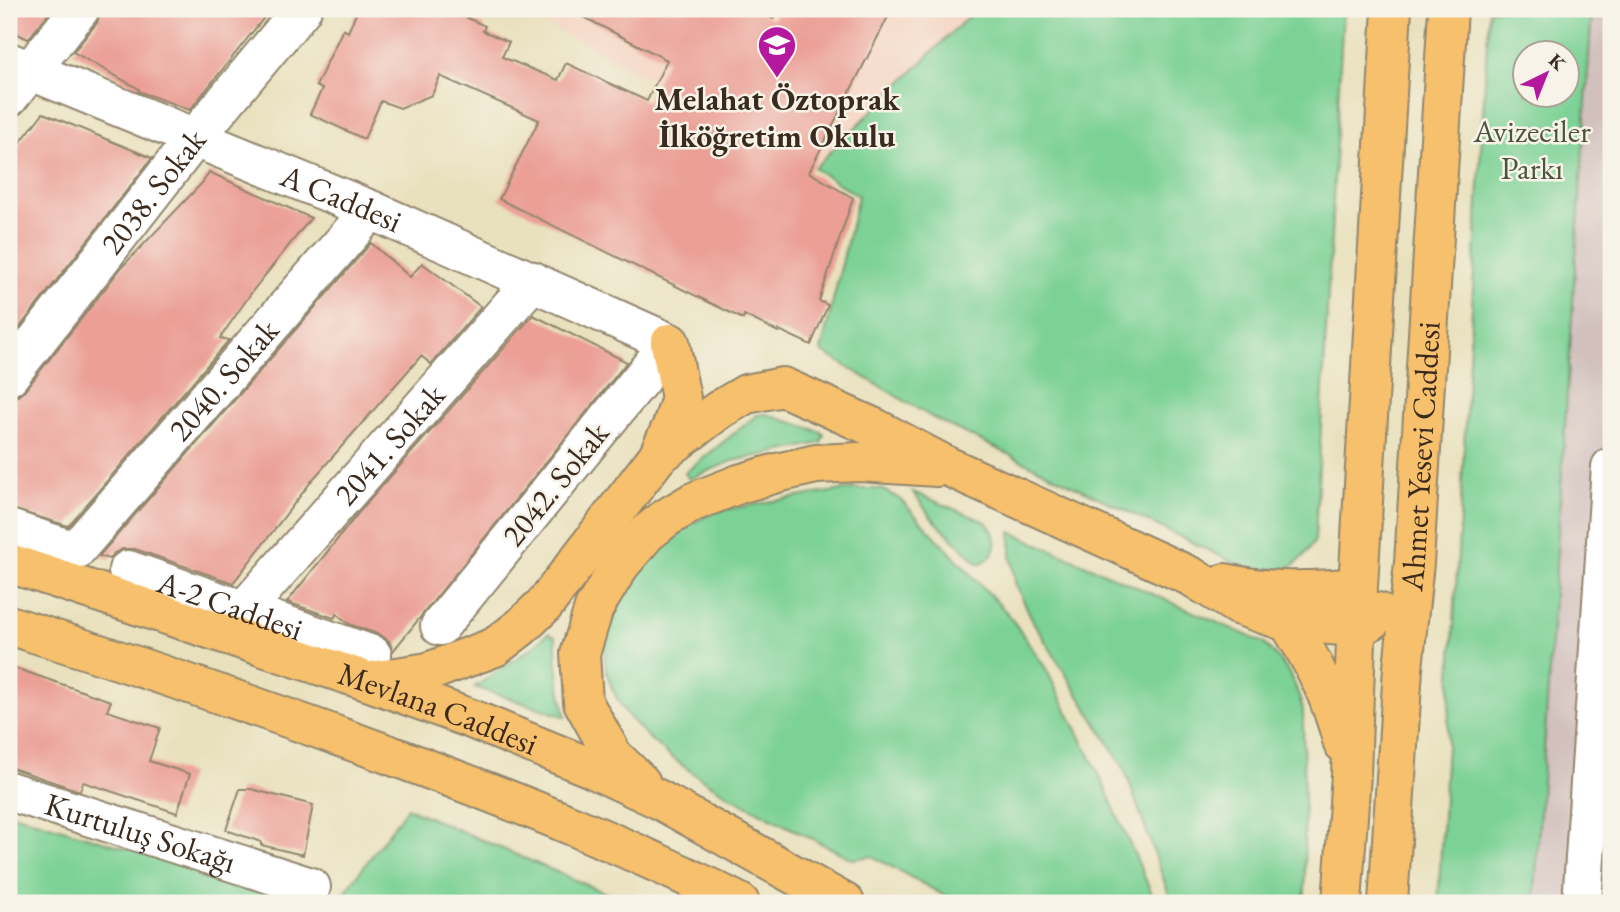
<svg xmlns="http://www.w3.org/2000/svg" width="1620" height="912" font-family="'EB Garamond',serif">
  <style>
    .built { fill: #f5d3c1 }
    .industrial { fill: #d1c0bc }
    .green { fill: #7bd195; stroke: #5b7e5a; stroke-width: 2; fill-rule: evenodd }
    .building { fill: #eb9f95 }
    .lines { fill: none; stroke-linecap: round; stroke-linejoin: round }
    .minor-casing { stroke: #92866e; stroke-width: 42 }
    .major-casing { stroke: #92866e; stroke-width: 42 }
    .minor { stroke: #fff; stroke-width: 38 }
    .major { stroke: #f7c06c; stroke-width: 38 }
    .labels { text-anchor: middle; dominant-baseline: central; stroke-width: 5; stroke-linejoin: round; paint-order: stroke }
    .poi-label { font-size: 32px; font-weight: bold; fill: #3b2a1e; stroke: #f7f3e8 }
    .park-label { font-size: 32px; fill: #4b543c; stroke: #f7f3e8 }
    .street-label { font-size: 32px; fill: #3b2a1e; stroke: #f7f3e8 }
  </style>
  <rect width="100%" height="100%" fill="#f7f3e8"/>
  <filter id="ink" filterUnits="userSpaceOnUse"><feTurbulence type="fractalNoise" baseFrequency=".0143" numOctaves="2"/><feDisplacementMap in="SourceGraphic" scale="14" xChannelSelector="R" yChannelSelector="G"/><feConvolveMatrix kernelMatrix="1 2 1 2 8 2 1 2 1" color-interpolation-filters="sRGB"/></filter>
  <filter id="wash" filterUnits="userSpaceOnUse"><feTurbulence type="fractalNoise" baseFrequency=".00686" numOctaves="4" result="noise"/><feDisplacementMap in="SourceGraphic" scale="28" xChannelSelector="R" yChannelSelector="G"/><feGaussianBlur stdDeviation="1.57" result="paint"/><feColorMatrix in="noise" values="0 0 0 0 0 0 0 0 0 0 0 0 0 0 0 0 0 1.4 0 .05"/><feComposite in="paint" operator="in"/></filter>
  <g filter="url(#wash)">
    <rect width="100%" height="100%" fill="#e9e1bd"/>
    <!-- built -->
    <polygon class="built" points="518,9 976,9 814,168"/>
    <!-- industrial -->
    <polygon class="industrial" points="1592,9 1611,9 1611,903 1534,903"/>
    <!-- green -->
    <g class="green">
      <path d="M 976,9 L 1343,9 L 1315,540 C 1293,578 1274,573 1237,564 L 935,419 L 821,351 L 858,196 L 814,168 Z"/>
      <path d="M 1489,9 L 1592,9 L 1534,903 L 1438,903 ZM 1568,52 L 1568,94 L 1526,94 L 1526,52 Z"/>
      <polygon points="766,414 821,432 824,435 821,443 732,461 689,479 685,473 757,415"/>
      <path d="M 851,489 L 881,489 L 900,499 L 1009,615 L 1045,667 L 1098,772 L 1156,903 L 958,903 L 872,856 L 852,859 C 778,820 696,788 637,726 C 617,705 599,670 606,640 C 618,585 664,532 716,512 C 725,509 737,508 747,506 C 781,499 816,494 851,489 Z"/>
      <path d="M 913,492 L 986,522 C 1000,537 999,556 979,564 L 931,517 Z"/>
      <path d="M 1011,532 L 1262,642 C 1286,664 1295,679 1303,710 L 1305,903 L 1172,903 L 1124,768 L 1034,623 L 1016,586 L 1011,558 Z"/>
      <path d="M 548,633 L 556,637 C 555,665 560,690 566,717 L 475,687 L 533,647 Z"/>
      <polygon points="407,808 629,903 337,903"/>
      <polygon points="9,813 309,903 9,903"/>
    </g>
    <g id="blocks">
      <!-- building -->
      <g class="building">
        <polygon points="9,9 52,9 28,39 9,30"/>
        <polygon points="101,9 271,9 190,110 138,91 139,89 73,52 97,23"/>
        <polygon points="358,9 448,9 485,26 483,31 509,42 502,57 558,80 566,63 647,101 667,60 568,9 752,9 773,19 778,9 892,9 809,172 853,198 819,301 828,305 811,345 779,330 778,332 744,315 743,319 499,199 539,120 440,76 432,95 400,108 381,101 364,139 310,114 322,89 316,86 343,29 348,32"/>
        <polygon points="43,113 152,158 9,341 9,157"/>
        <polygon points="209,172 311,218 254,289 220,338 229,340 68,526 9,508 9,397 18,396 26,389 122,267 203,182"/>
        <polygon points="371,243 410,277 422,263 481,307 431,364 421,356 314,478 233,583 135,549 123,549 114,553 110,559 99,556"/>
        <polygon points="533,315 627,362 393,651 389,641 380,635 349,624 337,614 334,618 287,602 360,511"/>
        <polygon points="9,666 111,701 107,711 160,728 149,761 190,774 177,813 83,782 80,791 9,767"/>
        <polygon points="240,789 251,789 313,805 303,855 261,845 261,842 226,830"/>
      </g>
    </g>
  </g>
  <g filter="url(#ink)">
    <use href="#blocks" fill-opacity="0" stroke="#92866e" stroke-width="2"/>
    <g class="lines">
      <!-- minor casing -->
      <g class="minor-casing">
        <g id="minor">
          <path id="s1" d="M 9,62 L 371,210 L 670,343 L 440,626"/>
          <polyline points="9,97 80,9"/>
          <path id="s2" d="M 9,376 L 194,139 L 302,9"/>
          <path id="s3" d="M 9,529 L 75,551 L 371,210"/>
          <path id="s4" d="M 128,570 L 372,655"/>
          <path id="s5" d="M 245,609 L 533,281"/>
          <path id="s6" d="M 9,791 L 311,887"/>
          <polyline points="1582,903 1611,467"/>
        </g>
      </g>
      <!-- major casing -->
      <g class="major-casing">
        <g id="major">
          <polyline points="658,456 719,410 746,394 783,387 877,429 949,467 1192,577 1237,605 1263,614 1288,622 1358,627 1371,621 1378,612"/>
          <path id="s7" d="M 9,563 L 370,682 L 469,718 L 589,767 L 658,799 L 845,903"/>
          <path d="M 1225,583 C 1269,593 1313,591 1358,587"/>
          <path d="M 1288,622 C 1315,664 1330,695 1343,743"/>
          <path d="M 9,625 C 143,667 277,713 409,762 C 522,804 633,848 740,903"/>
          <polyline points="372,681 428,672 495,647 521,627 545,604 658,456 672,426 681,398 670,343"/>
          <polyline points="641,783 613,756 583,702 580,654 594,608 620,565 647,533 666,518 693,502 739,484 777,473 816,464 859,462 937,467"/>
          <polyline points="1342,903 1351,774 1358,587 1392,9"/>
          <path id="s8" d="M 1388,903 L 1403,668 L 1414,563 L 1448,9"/>
        </g>
      </g>
      <!-- minor -->
      <use href="#minor" class="minor"/>
      <!-- major -->
      <use href="#major" class="major"/>
    </g>
  </g>
  <!-- icons -->
  <defs>
    <g id="school-pin" transform="scale(2.0125)"><path d="M0 17L-7.5 6A9.5 9.5 0 1 1 7.5 6Z" fill="#b5179e" stroke="#f7f3e8"/><path d="M0-5L7-2L0 1L-7-2ZM-4 1L0 2.5L4 1V4Q0 6-4 4Z" fill="#fff"/></g>
  </defs>
  <g fill-rule="evenodd">
    <use href="#school-pin" x="777" y="45"/>
  </g>
  <g class="labels">
    <!-- poi labels -->
    <g class="poi-label">
      <text x="777" y="99">Melahat Öztoprak<tspan x="777" dy="37">İlköğretim Okulu</tspan></text>
    </g>
    <!-- park labels -->
    <g class="park-label">
      <text x="1532" y="131">Avizeciler<tspan x="1532" dy="37">Parkı</tspan></text>
    </g>
    <!-- street labels -->
    <g class="street-label">
      <text stroke="none"><textPath href="#s2" startOffset="234">2038. Sokak</textPath></text>
      <text stroke="none"><textPath href="#s1" startOffset="359">A Caddesi</textPath></text>
      <text stroke="none"><textPath href="#s3" startOffset="296">2040. Sokak</textPath></text>
      <text stroke="none"><textPath href="#s5" startOffset="219">2041. Sokak</textPath></text>
      <text stroke="none"><textPath href="#s8" startOffset="448">Ahmet Yesevi Caddesi</textPath></text>
      <text transform="translate(555 484) rotate(-51)">2042. Sokak</text>
      <text stroke="none"><textPath href="#s4" startOffset="108">A-2 Caddesi</textPath></text>
      <text stroke="none"><textPath href="#s7" startOffset="453">Mevlana Caddesi</textPath></text>
      <text stroke="none"><textPath href="#s6" startOffset="138">Kurtuluş Sokağı</textPath></text>
    </g>
  </g>
  <!-- margin -->
  <rect width="1620" height="912" fill="none" stroke="#f7f3e8" stroke-width="35"/>
  <!-- north arrow -->
  <g transform="translate(1546 74) rotate(43)"><circle r="33" fill="#f7f3e8" stroke="#aca397" stroke-width="2"/>
  <path d="M0-5L12 26L0 18L-12 26Z" fill="#b5179e"/>
  <text y="-10" font-size="19" font-weight="bold" text-anchor="middle" fill="#3b2a1e">K</text>
  </g>
</svg>
